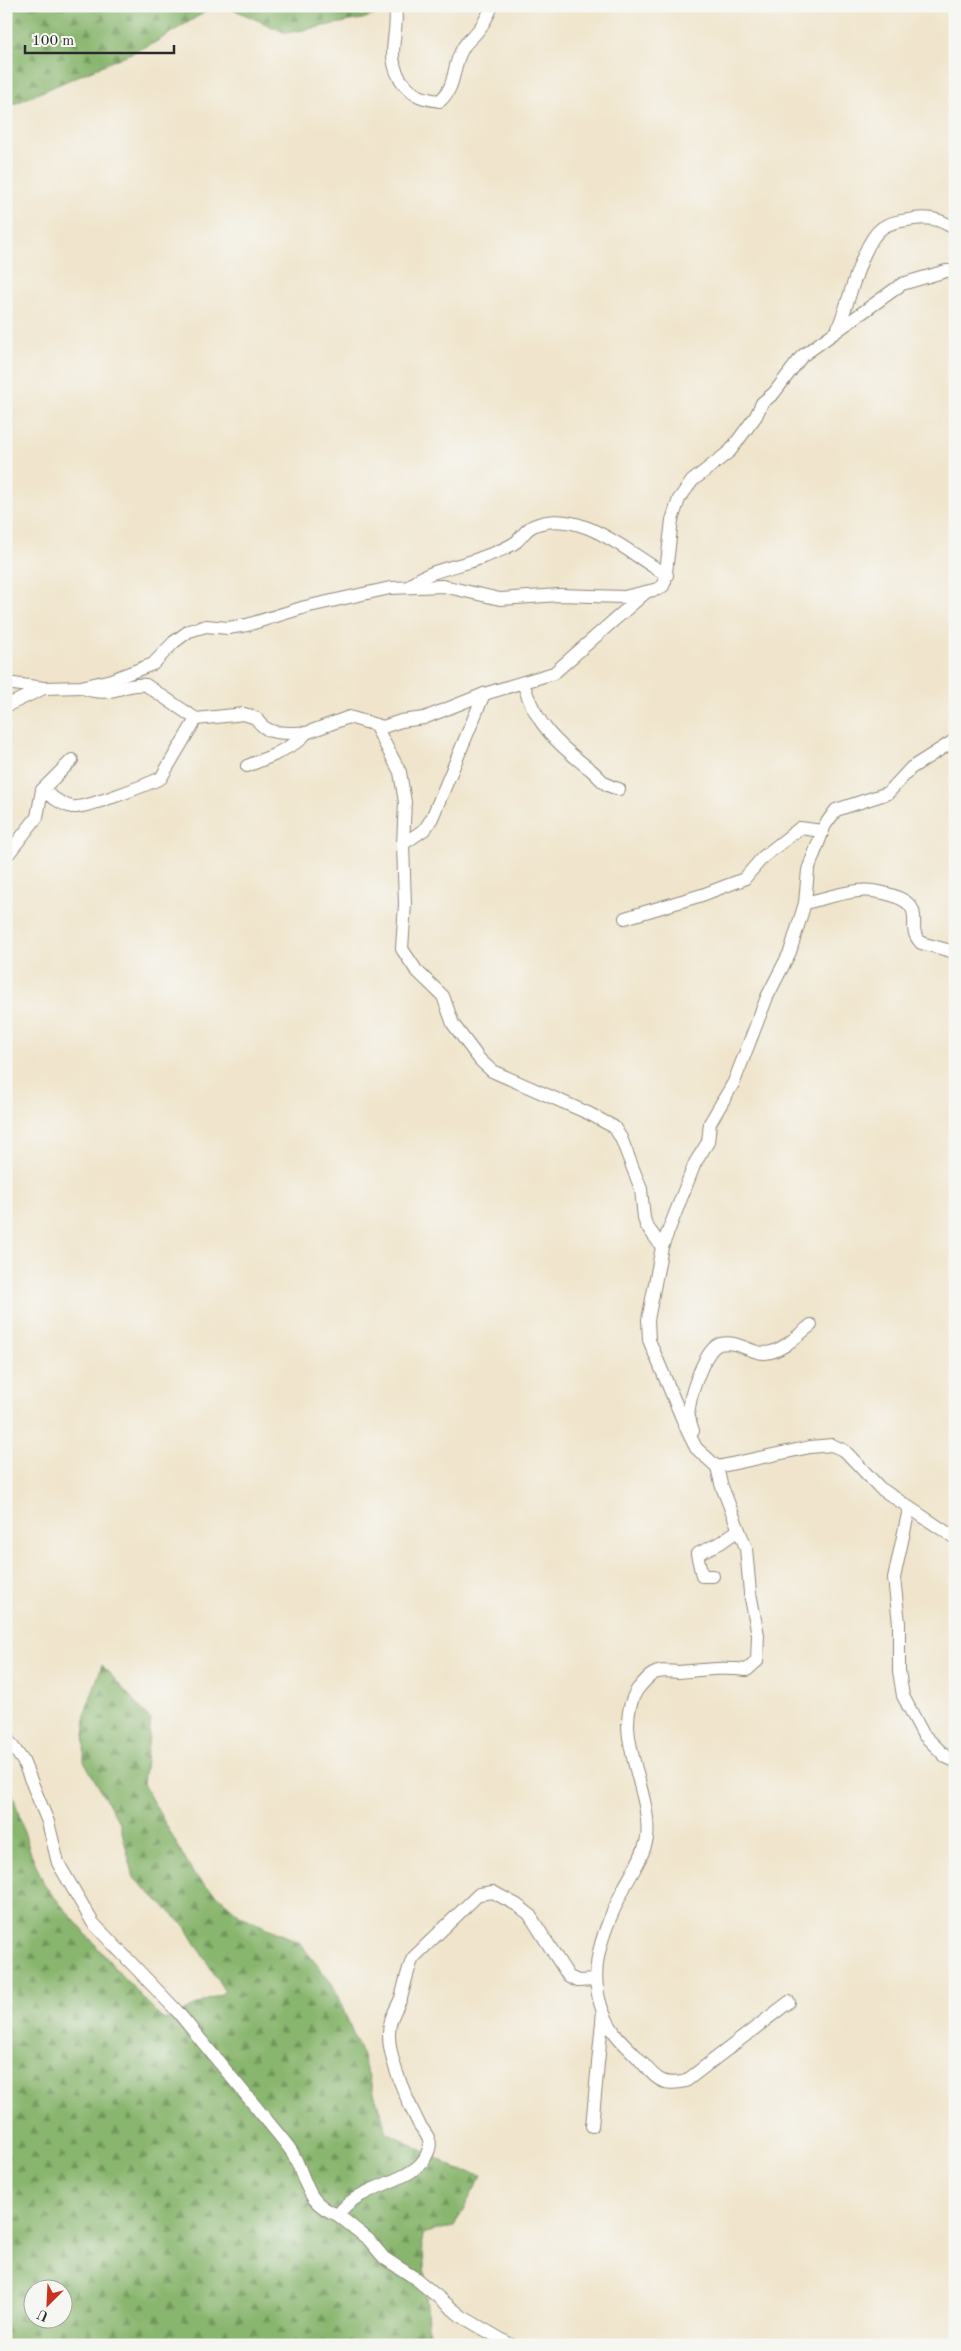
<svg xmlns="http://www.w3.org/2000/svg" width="961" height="2351" font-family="'Old Standard TT',serif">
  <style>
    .forest { fill: url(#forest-firs); stroke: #5a704c; fill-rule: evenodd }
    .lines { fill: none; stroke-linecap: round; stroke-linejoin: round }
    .minor-casing { stroke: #8e887c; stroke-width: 14 }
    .minor { stroke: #fff; stroke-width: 12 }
  </style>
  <defs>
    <pattern id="forest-firs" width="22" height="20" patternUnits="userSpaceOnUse" patternTransform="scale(1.25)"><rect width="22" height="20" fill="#89b66e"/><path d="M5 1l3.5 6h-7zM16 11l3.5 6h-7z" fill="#70945b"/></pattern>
  </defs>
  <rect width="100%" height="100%" fill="#f6f6f2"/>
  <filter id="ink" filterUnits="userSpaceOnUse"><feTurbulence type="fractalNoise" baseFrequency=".02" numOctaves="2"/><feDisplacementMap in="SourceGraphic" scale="10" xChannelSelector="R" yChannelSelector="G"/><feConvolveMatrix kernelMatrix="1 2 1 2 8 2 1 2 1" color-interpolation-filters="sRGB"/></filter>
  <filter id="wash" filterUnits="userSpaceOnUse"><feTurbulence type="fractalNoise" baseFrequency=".0096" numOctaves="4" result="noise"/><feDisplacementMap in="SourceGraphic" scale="20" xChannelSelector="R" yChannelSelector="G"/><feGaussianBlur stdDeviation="1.12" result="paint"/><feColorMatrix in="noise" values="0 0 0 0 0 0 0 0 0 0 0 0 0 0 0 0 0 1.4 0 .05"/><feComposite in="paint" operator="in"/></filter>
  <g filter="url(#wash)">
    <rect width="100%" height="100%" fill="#f0e5cc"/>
    <!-- forest -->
    <g class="forest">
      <polygon points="6,6 215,6 154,43 16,103 6,104"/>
      <polygon points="226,6 401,6 362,19 286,33"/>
      <path d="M 102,1665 L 151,1720 L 143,1784 L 194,1875 L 241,1916 L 299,1942 L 333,1985 L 360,2050 L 387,2132 L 457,2169 L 482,2175 L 454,2226 L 422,2234 L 429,2338 L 433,2345 L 6,2345 L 6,1772 L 30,1851 L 45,1886 L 121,1975 L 164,2020 L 225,1992 L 186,1927 L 134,1878 L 120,1824 L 84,1761 L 85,1713 ZM 32,2288 L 62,2288 L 62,2318 L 32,2318 Z"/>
    </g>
  </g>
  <g filter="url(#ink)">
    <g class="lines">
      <!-- minor casing -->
      <g class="minor-casing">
        <g id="minor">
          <path d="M 395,6 C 400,34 383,57 403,83 C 413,96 424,99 440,101 C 458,84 451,67 463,48 C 466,42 472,38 476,33 C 483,25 488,16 492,6"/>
          <path d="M 837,330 C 849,305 861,243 882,228 C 889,223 899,221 908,220 C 926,216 939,218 955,229"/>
          <path d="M 409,587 C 423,571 457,567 478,559 C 491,554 505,550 516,542 C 522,537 526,529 533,526 C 580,506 629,554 667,575"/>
          <polyline points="6,683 44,688 81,687 111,680 153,664 174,642 189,631 206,626 228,628 247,625 305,607 390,588 443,586 500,599 559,595 624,597 658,589 663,586 665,581 672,520 679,499 692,481 730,451 756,416 762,403 774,393 802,356 902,284 946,271 955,271"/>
          <path d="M 523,683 C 536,725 557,744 591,770 C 603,780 602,785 619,789"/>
          <path d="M 83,688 C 113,699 122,682 146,685 L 196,719 L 244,714 L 256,718 C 267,737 285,732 306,733"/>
          <polyline points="484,694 432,818 425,829 403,844 405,904 402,949 416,970 443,996 453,1024 480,1060 492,1071 588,1113 614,1127 621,1138 641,1189 644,1218 646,1225 662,1247"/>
          <polyline points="6,706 44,688"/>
          <polyline points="375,725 400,772 405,802 403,844"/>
          <polyline points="955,740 911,768 888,793 836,810 825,825 808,870 805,903 790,952 767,997 734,1082 710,1123 708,1142 695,1163 662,1247 648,1320 649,1340 687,1430 696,1448 717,1467 810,1447 832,1445 845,1451 880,1488 955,1538"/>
          <polyline points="247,766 274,755 299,741 306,733 349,717 383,727 401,721 424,718 484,694 554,673 645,593"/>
          <polyline points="42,790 72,760"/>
          <path d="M 9,853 L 37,817 L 42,790 C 51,796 61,805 72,807 C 85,809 146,785 161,778 L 196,719"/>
          <path d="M 805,903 C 822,899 840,893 858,891 C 871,889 908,895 913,911 C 917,923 909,930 921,943 L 955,952"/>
          <polyline points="625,918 702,895 744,879 763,857 800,828 822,831"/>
          <path d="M 693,1431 C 691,1424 687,1415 689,1408 C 691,1393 705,1348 720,1344 C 739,1340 749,1353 765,1353 C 782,1352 798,1335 811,1325"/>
          <path d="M 717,1467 L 721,1484 L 746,1548 L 750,1593 L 758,1635 L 757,1661 L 747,1670 C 723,1667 702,1670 679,1672 C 670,1672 661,1669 653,1674 C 648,1677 641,1685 637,1690 C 610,1732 653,1792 647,1838 C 644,1855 633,1871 625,1886 C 601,1935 580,1982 614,2032 C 620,2041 630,2049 637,2057 C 654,2075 659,2088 686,2081 L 789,2002"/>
          <polyline points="909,1509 894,1578 899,1623 899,1671 903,1696 923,1734 946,1757 955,1761"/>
          <polyline points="713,1576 702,1576 697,1554 720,1543 737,1531"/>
          <path d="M 6,1737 L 23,1761 L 48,1822 L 58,1863 L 93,1923 L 177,2011 L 279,2135 C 284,2141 290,2148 293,2154 C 308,2182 305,2203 338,2215 C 359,2183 415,2184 427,2154 C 429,2150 431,2145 429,2140 C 427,2134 422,2129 419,2124 C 407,2100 388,2060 389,2033 C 389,2019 396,2010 401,1998 C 405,1984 407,1971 413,1958 L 479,1894 L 493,1892 L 517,1905 L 529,1914 L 569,1977 L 578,1981 L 595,1980"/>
          <polyline points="592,2126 603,2011"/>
          <polyline points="338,2215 369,2240 384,2258 415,2278 461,2316 511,2345"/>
        </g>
      </g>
      <!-- minor -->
      <use href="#minor" class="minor"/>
    </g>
  </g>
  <!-- margin -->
  <rect width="961" height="2351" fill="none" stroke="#f6f6f2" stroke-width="25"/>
  <!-- north arrow -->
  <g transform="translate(48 2304) rotate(204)"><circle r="24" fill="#f6f6f2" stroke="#a5a5a2"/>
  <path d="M0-4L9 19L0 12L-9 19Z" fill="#c8321e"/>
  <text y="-8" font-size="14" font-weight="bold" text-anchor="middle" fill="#2b2b2b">U</text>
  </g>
  <!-- scale -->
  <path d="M25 45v8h149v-8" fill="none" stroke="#2b2b2b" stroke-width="2.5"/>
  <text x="32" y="45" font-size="15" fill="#2b2b2b" stroke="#f6f6f2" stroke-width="4" paint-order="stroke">100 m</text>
</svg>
